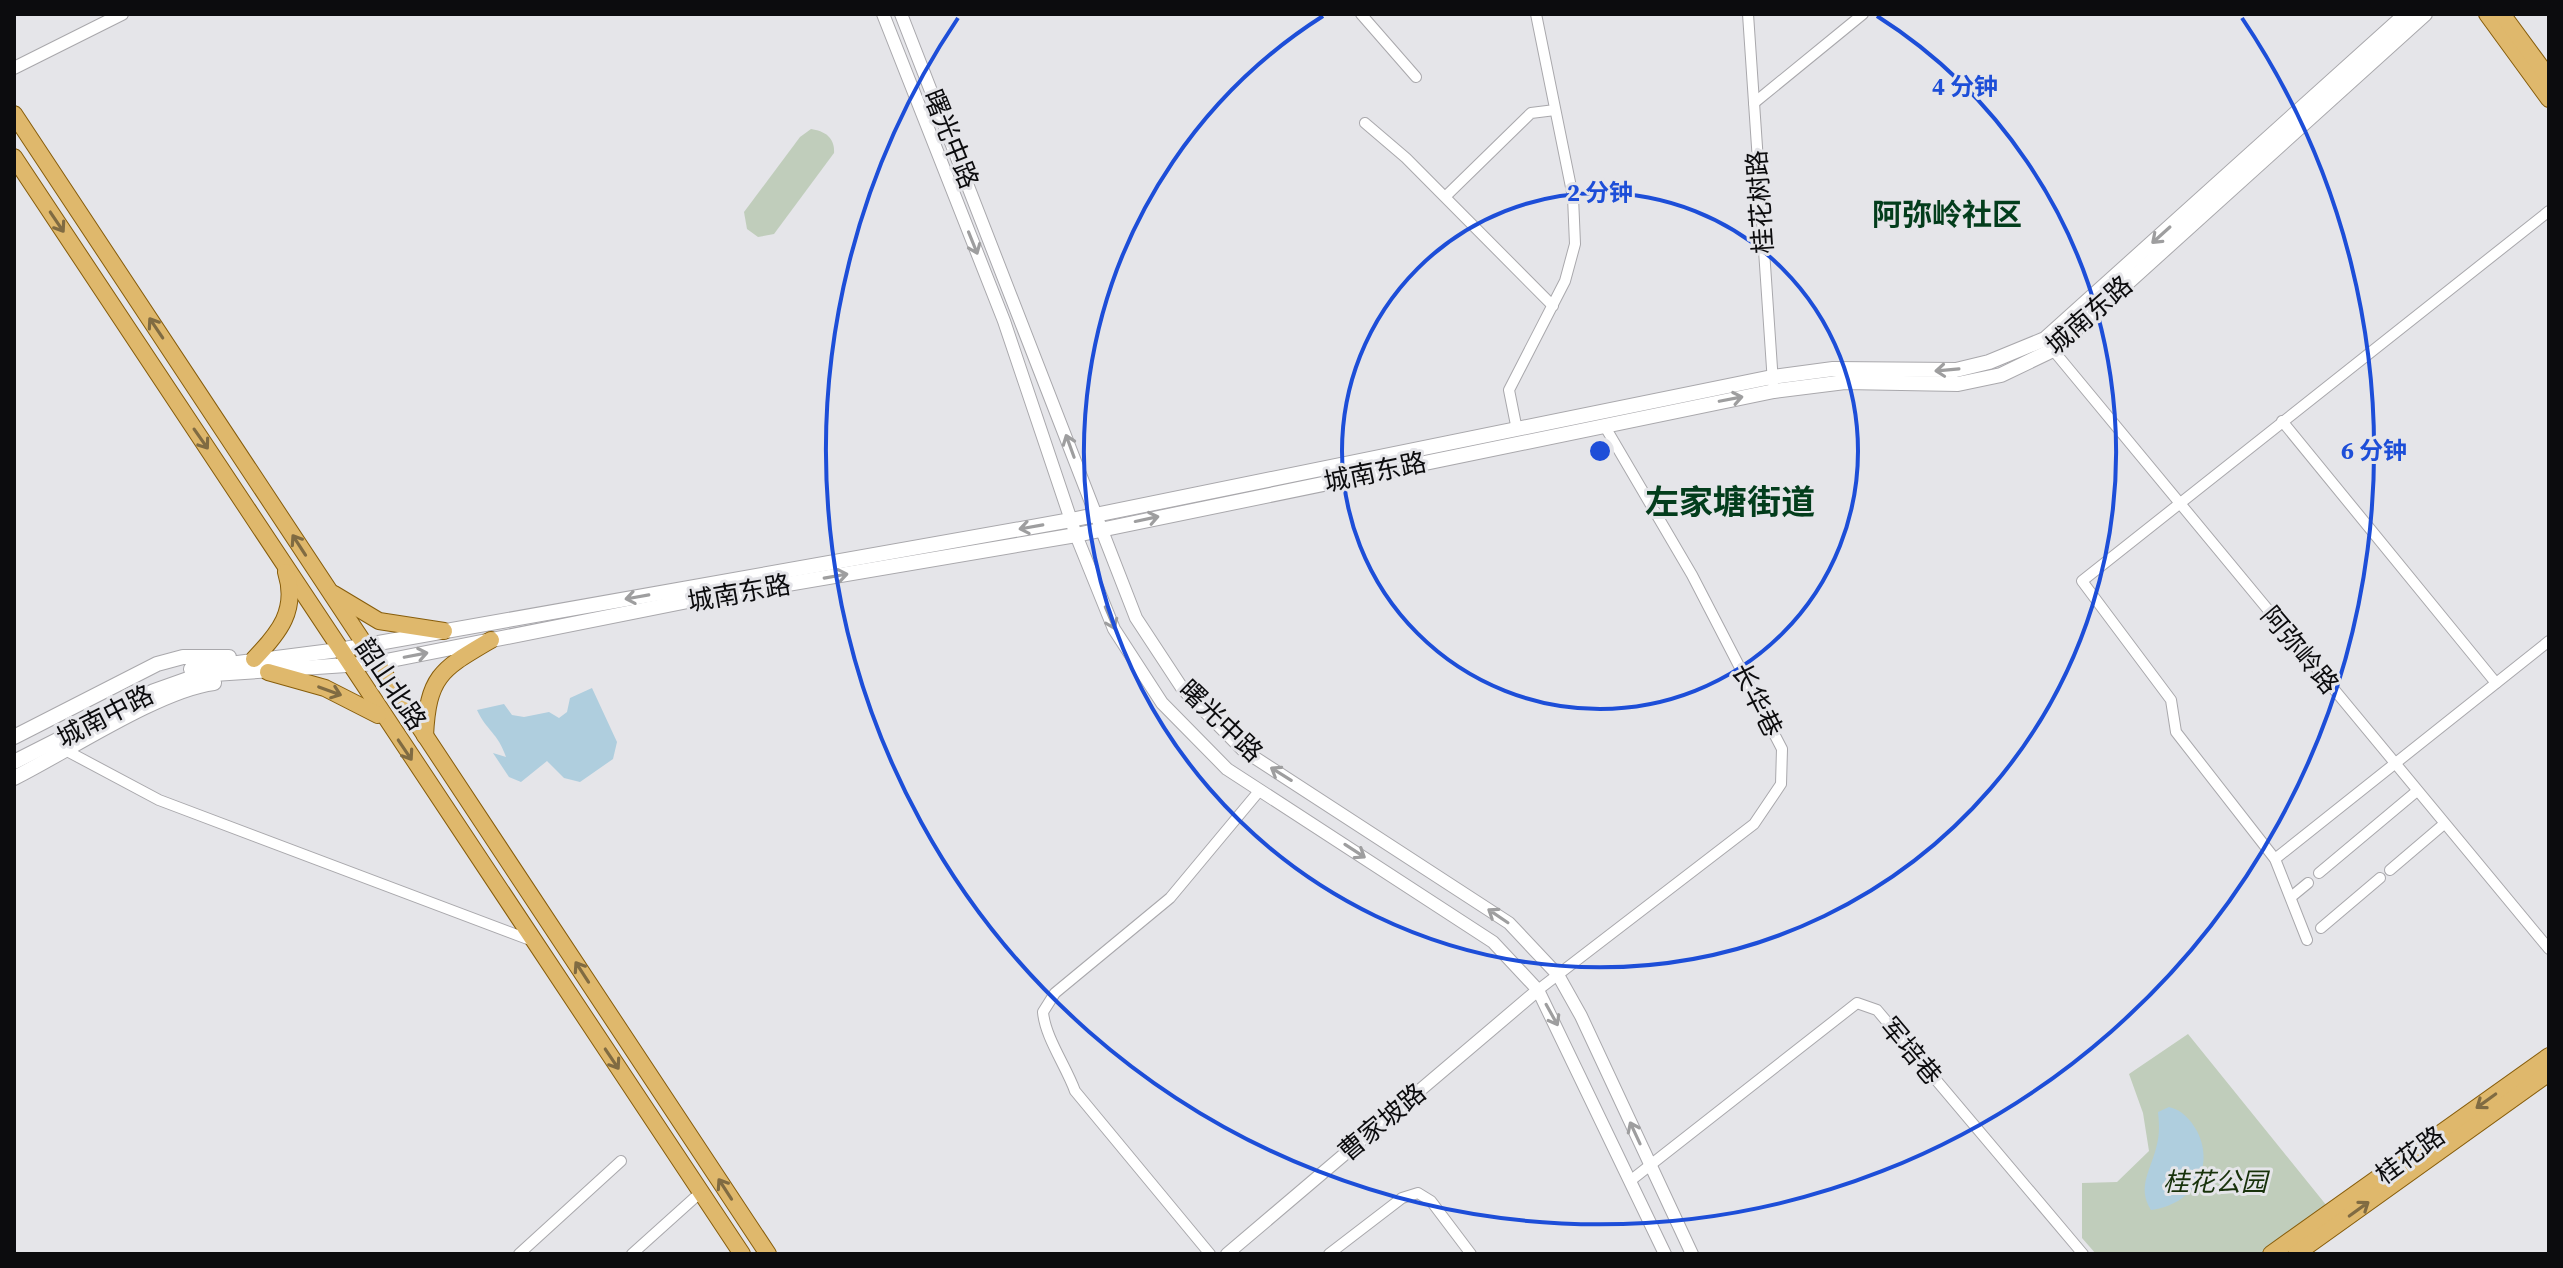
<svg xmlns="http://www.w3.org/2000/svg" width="2563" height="1268" font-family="'Source Serif 4','Noto Sans SC',serif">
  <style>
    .green { fill: #c0cdbb }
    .water { fill: #afcede }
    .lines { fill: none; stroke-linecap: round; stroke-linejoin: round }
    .minor-casing { stroke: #a9a8ac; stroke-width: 12 }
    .tertiary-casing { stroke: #a9a8ac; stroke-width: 14 }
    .secondary-casing { stroke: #a9a8ac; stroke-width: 16 }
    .primary-casing { stroke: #875d0b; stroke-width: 18 }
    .minor { stroke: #fff; stroke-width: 10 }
    .tertiary { stroke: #fff; stroke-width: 12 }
    .secondary { stroke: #fff; stroke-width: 14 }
    .primary { stroke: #dfb86c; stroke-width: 16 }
    .oneway { stroke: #806b42 }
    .oneway2 { stroke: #9e9e9f }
    .ring { fill: none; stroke: #1d4ed8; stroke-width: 4 }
    .labels { text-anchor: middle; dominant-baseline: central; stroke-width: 6; stroke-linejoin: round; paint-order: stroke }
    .street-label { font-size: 26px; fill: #0c0c0e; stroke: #e5e5e9 }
    .park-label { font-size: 26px; font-style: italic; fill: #18320b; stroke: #e5e5e9 }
    .quarter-label { font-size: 30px; font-weight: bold; fill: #033d1c; stroke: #e5e5e9 }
    .district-label { font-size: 34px; font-weight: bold; fill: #033d1c; stroke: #e5e5e9 }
    .centre { fill: #1d4ed8; stroke: #e5e5e9; stroke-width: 4 }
    .ring-label { font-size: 24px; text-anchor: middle; font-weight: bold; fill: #1d4ed8; stroke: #e5e5e9; stroke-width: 6; stroke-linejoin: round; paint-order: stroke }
  </style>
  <rect width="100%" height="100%" fill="#e5e5e9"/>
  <!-- green -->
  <g class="green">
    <path d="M 811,129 C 825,131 835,138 834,153 L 774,234 L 758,237 L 747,229 L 744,212 L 800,137 Z"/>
    <polygon points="2188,1034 2331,1211 2262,1254 2096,1254 2082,1238 2082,1183 2117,1182 2149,1151 2143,1113 2129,1074"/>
  </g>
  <!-- water -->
  <g class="water">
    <path d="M 592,688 L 617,742 L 613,759 L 580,782 L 564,778 L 547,761 L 521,782 L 509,777 L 493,753 L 506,757 C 498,733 486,730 477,710 L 504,704 L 512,715 L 524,717 L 549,712 L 559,718 L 567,712 L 570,698 Z"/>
    <path d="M 2169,1107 C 2182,1110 2190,1119 2197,1131 C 2216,1169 2192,1205 2151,1210 C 2136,1186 2152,1169 2157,1144 C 2160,1133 2159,1122 2158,1112 Z"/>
  </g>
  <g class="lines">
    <!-- minor casing -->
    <g class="minor-casing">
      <g id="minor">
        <polyline points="1361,14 1416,77"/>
        <polyline points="1748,14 1773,383"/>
        <polyline points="1754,103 1863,14"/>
        <polyline points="1365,123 1406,158 1553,306"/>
        <polyline points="1446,196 1531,113 1555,110"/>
        <polyline points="2053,350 2549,949"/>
        <polyline points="2282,421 2496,683"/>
        <polyline points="1517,430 1509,390 1565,281 1575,244 1573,197 1536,14"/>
        <polyline points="67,751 159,800 533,941"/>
        <polyline points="2275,859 2549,641"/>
        <polyline points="2390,870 2444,824"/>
        <polyline points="2319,873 2417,791"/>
        <polyline points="2291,897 2308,883"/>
        <polyline points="2321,928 2380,878"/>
        <polyline points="2307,940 2275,859 2176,732 2171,700 2082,581 2549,211"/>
        <polyline points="1538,990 1754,824 1781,784 1782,749 1692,575 1604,425"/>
        <polyline points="1630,1181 1857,1003 1877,1010 2083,1254"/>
        <polyline points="519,1254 621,1161"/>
        <polyline points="632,1254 701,1192"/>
        <path d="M 1210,1254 L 1075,1091 C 1066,1066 1045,1037 1043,1012 L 1055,993 L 1170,898 L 1260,790"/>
        <polyline points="1329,1254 1402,1198 1418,1193 1431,1201 1471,1254"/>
      </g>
    </g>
    <!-- tertiary casing -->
    <g class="tertiary-casing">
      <g id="tertiary">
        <polyline points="883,14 1004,321 1076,535 1114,629 1162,703 1227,769 1493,942 1538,990 1665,1254"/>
        <polyline points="901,14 1136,618 1182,688 1243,750 1509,923 1558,975 1581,1016 1692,1254"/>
        <polyline points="14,68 122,14"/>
        <polyline points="1227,1254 1538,990"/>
      </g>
    </g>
    <!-- secondary casing -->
    <g class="secondary-casing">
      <g id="secondary">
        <polyline points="191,669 339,650 1071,520 1772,377 1833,369 1956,370 1989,362 2045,339 2406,14"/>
        <polyline points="14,737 157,664 183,657 229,657"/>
        <polyline points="14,762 154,691 199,675 376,663 693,600 1076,535 1774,391 1845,382 1958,384 2001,375 2053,350 2425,14"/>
        <path d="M 14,778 C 68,751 159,690 214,683"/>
      </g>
    </g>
    <!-- primary casing -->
    <g class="primary-casing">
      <g id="primary">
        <polyline points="2487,14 2549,99"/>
        <polyline points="2502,14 2549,78"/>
        <polyline points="14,114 768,1254"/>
        <polyline points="14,157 742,1254"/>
        <polyline points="334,594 379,621 444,631"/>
        <path d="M 254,659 C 279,633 298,610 286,572"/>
        <polyline points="268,672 325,688 378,715"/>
        <path d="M 425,736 C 428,675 442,669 491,640"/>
        <polyline points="2271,1254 2549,1056"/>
        <polyline points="2296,1254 2549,1073"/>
      </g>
    </g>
    <!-- minor -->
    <use href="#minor" class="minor"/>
    <!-- tertiary -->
    <use href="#tertiary" class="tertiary"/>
    <!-- secondary -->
    <use href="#secondary" class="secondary"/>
    <!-- primary -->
    <use href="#primary" class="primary"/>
  </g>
  <!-- one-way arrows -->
  <defs><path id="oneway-shaft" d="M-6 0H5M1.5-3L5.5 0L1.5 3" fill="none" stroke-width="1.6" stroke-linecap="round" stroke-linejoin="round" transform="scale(2)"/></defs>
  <g class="oneway">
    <use href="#oneway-shaft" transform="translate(57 222) rotate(56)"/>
    <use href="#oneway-shaft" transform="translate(156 328) rotate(-124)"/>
    <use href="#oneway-shaft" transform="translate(201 439) rotate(55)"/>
    <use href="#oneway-shaft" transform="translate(299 545) rotate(-123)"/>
    <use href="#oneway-shaft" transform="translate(330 691) rotate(20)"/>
    <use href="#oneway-shaft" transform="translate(405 750) rotate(56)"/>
    <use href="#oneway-shaft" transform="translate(582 972) rotate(-123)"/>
    <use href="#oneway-shaft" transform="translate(612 1059) rotate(56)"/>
    <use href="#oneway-shaft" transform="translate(2486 1101) rotate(144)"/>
    <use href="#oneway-shaft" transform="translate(725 1189) rotate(-123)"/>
    <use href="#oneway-shaft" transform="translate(2359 1209) rotate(-36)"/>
  </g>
  <g class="oneway2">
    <use href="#oneway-shaft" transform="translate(2161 235) rotate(138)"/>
    <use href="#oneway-shaft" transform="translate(973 243) rotate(68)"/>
    <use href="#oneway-shaft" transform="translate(1947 370) rotate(175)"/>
    <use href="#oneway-shaft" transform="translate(1731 399) rotate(-11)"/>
    <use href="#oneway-shaft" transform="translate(1070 446) rotate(-110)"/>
    <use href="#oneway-shaft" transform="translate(1147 519) rotate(-12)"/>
    <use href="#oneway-shaft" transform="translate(1031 527) rotate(170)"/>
    <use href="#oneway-shaft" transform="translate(836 576) rotate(-10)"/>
    <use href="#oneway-shaft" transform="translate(637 597) rotate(170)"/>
    <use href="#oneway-shaft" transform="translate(1110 618) rotate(67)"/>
    <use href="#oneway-shaft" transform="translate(416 655) rotate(-11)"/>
    <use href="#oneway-shaft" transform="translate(1281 774) rotate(-148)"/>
    <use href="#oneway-shaft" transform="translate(1355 851) rotate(33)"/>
    <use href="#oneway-shaft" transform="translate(1498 916) rotate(-146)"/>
    <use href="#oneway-shaft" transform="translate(1552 1015) rotate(61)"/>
    <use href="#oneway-shaft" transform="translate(1635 1133) rotate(-115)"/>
  </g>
  <!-- distance rings -->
  <g class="ring">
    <circle cx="1600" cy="451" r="258"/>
    <path d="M1877 16A516 516 0 1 1 1323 16"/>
    <path d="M2242 18A774 774 0 1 1 958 18"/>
  </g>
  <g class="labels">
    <!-- street labels -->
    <g class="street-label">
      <text transform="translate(951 139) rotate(68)">曙光中路</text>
      <text transform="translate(1760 202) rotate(-94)">桂花树路</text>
      <text transform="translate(2089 315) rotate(-41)">城南东路</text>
      <text transform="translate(1375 472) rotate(-12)">城南东路</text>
      <text transform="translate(739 593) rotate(-10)">城南东路</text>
      <text transform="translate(2300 650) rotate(50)">阿弥岭路</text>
      <text transform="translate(391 684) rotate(56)">韶山北路</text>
      <text transform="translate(1757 700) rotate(63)">长华巷</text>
      <text transform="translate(105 716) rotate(-27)">城南中路</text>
      <text transform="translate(1221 721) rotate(44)">曙光中路</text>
      <text transform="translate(1911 1051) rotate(50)">军培巷</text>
      <text transform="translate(1382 1122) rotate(-40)">曹家坡路</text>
      <text transform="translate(2410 1155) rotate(-36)">桂花路</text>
    </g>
    <!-- park labels -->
    <g class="park-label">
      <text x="2215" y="1182">桂花公园</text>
    </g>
    <!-- quarter labels -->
    <g class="quarter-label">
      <text x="1947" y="214">阿弥岭社区</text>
    </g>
    <!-- district labels -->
    <g class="district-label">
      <text x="1730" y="502">左家塘街道</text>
    </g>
  </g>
  <circle cx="1600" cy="451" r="12" class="centre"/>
  <g class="ring-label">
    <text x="1965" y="95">4 分钟</text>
    <text x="1600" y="201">2 分钟</text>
    <text x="2374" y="459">6 分钟</text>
  </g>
  <!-- border -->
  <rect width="2563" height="1268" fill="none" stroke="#0c0c0e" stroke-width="32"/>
</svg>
